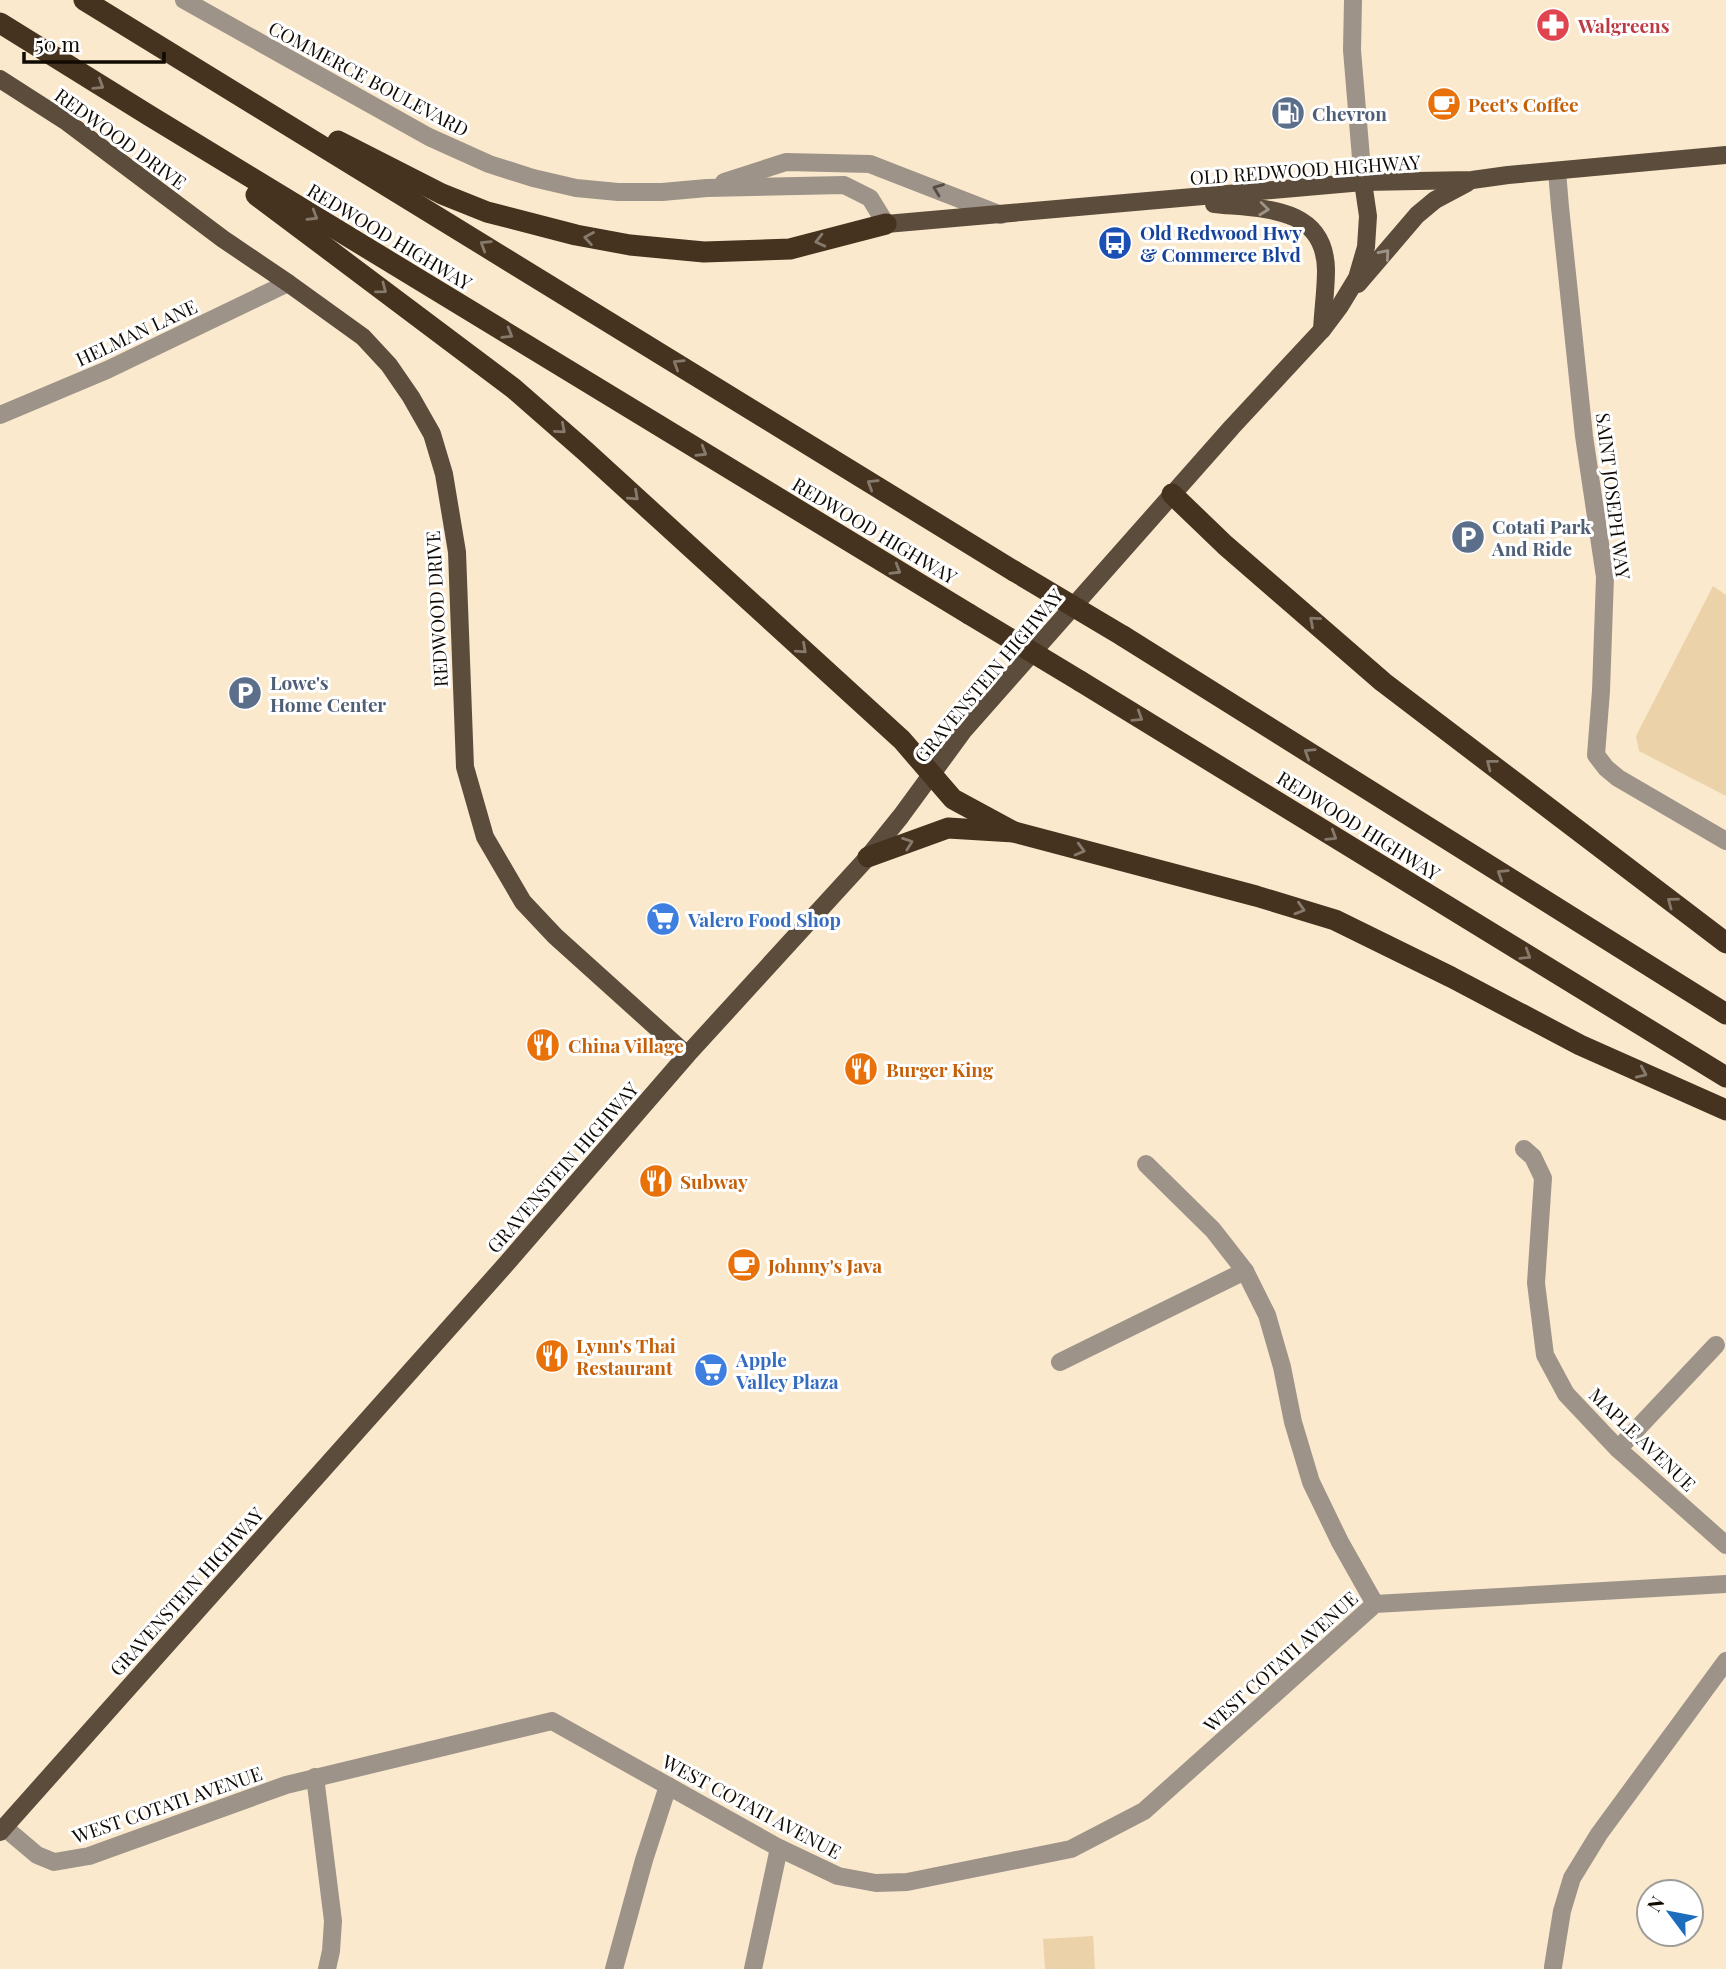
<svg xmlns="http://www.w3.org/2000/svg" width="1726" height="1969" font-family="'Playfair Display',serif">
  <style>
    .garden { fill: #ebd2a8 }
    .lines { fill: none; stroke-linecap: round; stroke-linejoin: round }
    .minor { stroke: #9d9389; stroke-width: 18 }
    .major { stroke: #5c4c3b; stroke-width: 18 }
    .highway { stroke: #45331f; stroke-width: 21 }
    .highway-bridge { stroke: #45331f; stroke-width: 21 }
    .oneway { stroke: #867a6d }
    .oneway2 { stroke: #564e46 }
    .oneway3 { stroke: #9d9489 }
    .labels { text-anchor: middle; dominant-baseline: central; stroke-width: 6; stroke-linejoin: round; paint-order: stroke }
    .health-label { font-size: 19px; font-weight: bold; fill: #be3a42; stroke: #fff; text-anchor: start }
    .street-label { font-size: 19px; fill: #100a03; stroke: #fff }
    .food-label { font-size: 19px; font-weight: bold; fill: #c56008; stroke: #fff; text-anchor: start }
    .service-label { font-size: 19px; font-weight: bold; fill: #4e5e75; stroke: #fff; text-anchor: start }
    .transit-label { font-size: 19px; font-weight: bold; fill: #164399; stroke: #fff; text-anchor: start }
    .shop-label { font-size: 19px; font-weight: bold; fill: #366cbe; stroke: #fff; text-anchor: start }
  </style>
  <rect width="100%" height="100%" fill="#fae9cd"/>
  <!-- garden -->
  <g class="garden">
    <polygon points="1713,586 1726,595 1726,796 1639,751 1636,736"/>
    <polygon points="1093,1936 1095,1969 1045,1969 1043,1939"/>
  </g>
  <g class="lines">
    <!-- minor -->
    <g class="minor">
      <polyline points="184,0 429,137 489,164 533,178 576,188 618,192 662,192 707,188 844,185 870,198 886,224"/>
      <polyline points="1353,0 1352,50 1363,182"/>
      <polyline points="1557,171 1560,207 1584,436 1605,577 1601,691 1596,755 1606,768 1618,778 1726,841"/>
      <polyline points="724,182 786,162 870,164 1001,215"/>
      <polyline points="0,415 107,370 288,283"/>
      <polyline points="1524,1149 1533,1157 1543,1178 1536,1283 1545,1355 1566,1394 1618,1449 1726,1545"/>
      <polyline points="1146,1164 1213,1230 1245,1271 1267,1315 1282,1367 1293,1422 1311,1482 1340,1542 1375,1604"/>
      <polyline points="1060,1362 1245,1271"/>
      <polyline points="1618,1449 1716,1345"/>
      <polyline points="315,1777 333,1921 331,1951 327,1969"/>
      <polyline points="4,1827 37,1855 54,1862 89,1856 286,1785 552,1721 779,1848 838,1876 876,1883 907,1882 1071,1849 1144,1811 1375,1604 1726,1584"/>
      <polyline points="1553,1967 1562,1911 1572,1878 1599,1834 1726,1661"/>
      <polyline points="614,1969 644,1860 668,1786"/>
      <polyline points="753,1969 779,1848"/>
    </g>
    <!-- major -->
    <g class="major">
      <polyline points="0,79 67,122 223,239 288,283 363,337 389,365 411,397 432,434 444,474 457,552 465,767 485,837 523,902 555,936 687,1055"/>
      <path d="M 1214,204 C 1261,209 1325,205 1326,270 C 1326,290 1323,310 1322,330"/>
      <polyline points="886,224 1363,182 1472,180 1508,175 1726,155"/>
      <polyline points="1358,284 1417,215 1435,200 1467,183"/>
      <polyline points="0,1832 507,1263 687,1055 868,857 901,816 964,730 1232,427 1322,330 1340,306 1357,278 1366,247 1368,216 1363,182"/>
    </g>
    <!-- highway -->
    <g class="highway">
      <polyline points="84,0 1014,571"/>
      <polyline points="0,23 150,116 969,614"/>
      <polyline points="338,141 442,194 487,212 576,235 630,245 704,252 790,249 886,224"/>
      <polyline points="256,195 513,388 584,450 902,740 953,799 1014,832"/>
      <polyline points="1172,494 1225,545 1383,682 1726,943"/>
      <polyline points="1123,636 1726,1014"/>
      <polyline points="1080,681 1726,1077"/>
      <polyline points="868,857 948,828 1014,832 1256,896 1335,920 1451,977 1580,1045 1726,1110"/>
    </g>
    <!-- highway-bridge -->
    <g class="highway-bridge">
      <polyline points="1014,571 1123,636"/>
      <polyline points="969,614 1080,681"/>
    </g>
  </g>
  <!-- one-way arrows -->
  <defs><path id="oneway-chevron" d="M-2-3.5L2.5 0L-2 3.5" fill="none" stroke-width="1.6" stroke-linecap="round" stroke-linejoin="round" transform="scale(1.75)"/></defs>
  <g class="oneway">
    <use href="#oneway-chevron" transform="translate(99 85) rotate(32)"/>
    <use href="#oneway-chevron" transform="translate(313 216) rotate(31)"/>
    <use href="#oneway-chevron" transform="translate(589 238) rotate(-170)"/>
    <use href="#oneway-chevron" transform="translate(820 241) rotate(166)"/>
    <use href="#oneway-chevron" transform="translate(485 245) rotate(-148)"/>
    <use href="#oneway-chevron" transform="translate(382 289) rotate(37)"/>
    <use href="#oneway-chevron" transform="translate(508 334) rotate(31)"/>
    <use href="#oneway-chevron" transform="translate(678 364) rotate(-148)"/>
    <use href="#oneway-chevron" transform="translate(561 429) rotate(41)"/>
    <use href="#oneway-chevron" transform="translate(702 452) rotate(31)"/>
    <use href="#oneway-chevron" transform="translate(872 484) rotate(-148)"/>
    <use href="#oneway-chevron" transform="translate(634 496) rotate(42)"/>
    <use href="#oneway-chevron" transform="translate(896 570) rotate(31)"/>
    <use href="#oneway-chevron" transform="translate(1314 621) rotate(-139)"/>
    <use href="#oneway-chevron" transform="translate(802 649) rotate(42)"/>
    <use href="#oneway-chevron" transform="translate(1138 717) rotate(32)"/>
    <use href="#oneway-chevron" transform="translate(1309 753) rotate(-148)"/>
    <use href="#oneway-chevron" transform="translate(1491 764) rotate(-142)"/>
    <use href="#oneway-chevron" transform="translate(1332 836) rotate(32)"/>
    <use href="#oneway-chevron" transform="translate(908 843) rotate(-20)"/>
    <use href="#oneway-chevron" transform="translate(1080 850) rotate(15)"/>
    <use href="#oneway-chevron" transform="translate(1502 874) rotate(-148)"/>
    <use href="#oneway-chevron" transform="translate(1672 902) rotate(-143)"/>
    <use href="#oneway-chevron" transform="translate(1300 909) rotate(17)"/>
    <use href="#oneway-chevron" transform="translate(1526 955) rotate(32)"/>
    <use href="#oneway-chevron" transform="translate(1642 1073) rotate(24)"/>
  </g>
  <use class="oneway2" href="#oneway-chevron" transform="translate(938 189) rotate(-159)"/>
  <g class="oneway3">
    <use href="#oneway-chevron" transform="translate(1264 209) rotate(6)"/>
    <use href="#oneway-chevron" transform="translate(1385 254) rotate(-49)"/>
  </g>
  <!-- icons -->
  <defs>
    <g id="pharmacy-disc" transform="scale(1.75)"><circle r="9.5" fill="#e0444e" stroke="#fff"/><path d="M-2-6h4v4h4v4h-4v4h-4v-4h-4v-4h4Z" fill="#fff"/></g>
    <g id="cafe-disc" transform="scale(1.75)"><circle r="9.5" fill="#e8710a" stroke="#fff"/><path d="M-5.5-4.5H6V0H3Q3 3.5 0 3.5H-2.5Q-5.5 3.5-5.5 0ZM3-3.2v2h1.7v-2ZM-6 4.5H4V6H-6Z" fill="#fff"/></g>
    <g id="fuel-disc" transform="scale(1.75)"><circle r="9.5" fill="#5c6f8a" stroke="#fff"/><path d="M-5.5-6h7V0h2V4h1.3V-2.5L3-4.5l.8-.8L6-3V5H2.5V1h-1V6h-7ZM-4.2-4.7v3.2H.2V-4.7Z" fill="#fff"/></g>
    <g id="bus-disc" transform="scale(1.75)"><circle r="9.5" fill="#1a4fb4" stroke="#fff"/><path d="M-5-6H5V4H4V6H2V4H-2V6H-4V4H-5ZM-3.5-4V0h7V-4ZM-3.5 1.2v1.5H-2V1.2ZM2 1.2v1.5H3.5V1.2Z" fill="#fff"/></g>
    <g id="parking-disc" transform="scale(1.75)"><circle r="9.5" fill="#5c6f8a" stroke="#fff"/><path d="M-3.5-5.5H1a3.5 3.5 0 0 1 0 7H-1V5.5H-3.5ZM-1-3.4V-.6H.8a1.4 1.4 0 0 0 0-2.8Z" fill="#fff"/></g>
    <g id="supermarket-disc" transform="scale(1.75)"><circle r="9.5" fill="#3f7fe0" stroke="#fff"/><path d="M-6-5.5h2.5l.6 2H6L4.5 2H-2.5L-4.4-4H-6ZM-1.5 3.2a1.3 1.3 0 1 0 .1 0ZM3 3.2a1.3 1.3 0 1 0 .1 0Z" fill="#fff"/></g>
    <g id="restaurant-disc" transform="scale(1.75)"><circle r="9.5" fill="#e8710a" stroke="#fff"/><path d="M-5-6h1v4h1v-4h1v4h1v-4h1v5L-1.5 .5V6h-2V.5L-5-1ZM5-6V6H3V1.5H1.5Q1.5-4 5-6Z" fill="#fff"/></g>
  </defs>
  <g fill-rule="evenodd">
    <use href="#pharmacy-disc" x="1553" y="25"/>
    <use href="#cafe-disc" x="1444" y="104"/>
    <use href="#fuel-disc" x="1288" y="113"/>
    <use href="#bus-disc" x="1115" y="243"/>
    <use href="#parking-disc" x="1468" y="537"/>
    <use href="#parking-disc" x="245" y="693"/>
    <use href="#supermarket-disc" x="663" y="919"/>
    <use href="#restaurant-disc" x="543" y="1045"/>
    <use href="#restaurant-disc" x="861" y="1069"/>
    <use href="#restaurant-disc" x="656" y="1181"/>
    <use href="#cafe-disc" x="744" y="1265"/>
    <use href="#restaurant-disc" x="552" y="1356"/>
    <use href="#supermarket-disc" x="711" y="1370"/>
  </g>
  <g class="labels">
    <!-- health labels -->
    <g class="health-label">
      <text x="1578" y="25">Walgreens</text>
    </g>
    <!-- street labels -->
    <g class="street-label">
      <text transform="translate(369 78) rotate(28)">COMMERCE BOULEVARD</text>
      <text transform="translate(121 138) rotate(36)">REDWOOD DRIVE</text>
      <text transform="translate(1305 169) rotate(-4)">OLD REDWOOD HIGHWAY</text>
      <text transform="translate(390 236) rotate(31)">REDWOOD HIGHWAY</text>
      <text transform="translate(136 332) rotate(-25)">HELMAN LANE</text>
      <text transform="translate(1614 496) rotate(83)">SAINT JOSEPH WAY</text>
      <text transform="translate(875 530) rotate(31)">REDWOOD HIGHWAY</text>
      <text transform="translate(436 609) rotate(-93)">REDWOOD DRIVE</text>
      <text transform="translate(988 675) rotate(-50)">GRAVENSTEIN HIGHWAY</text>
      <text transform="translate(1359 825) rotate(32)">REDWOOD HIGHWAY</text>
      <text transform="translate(562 1167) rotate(-49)">GRAVENSTEIN HIGHWAY</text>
      <text transform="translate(1643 1439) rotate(44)">MAPLE AVENUE</text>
      <text transform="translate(186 1591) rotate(-48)">GRAVENSTEIN HIGHWAY</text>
      <text transform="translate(1280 1661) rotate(-42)">WEST COTATI AVENUE</text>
      <text transform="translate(167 1804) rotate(-19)">WEST COTATI AVENUE</text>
      <text transform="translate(752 1806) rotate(28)">WEST COTATI AVENUE</text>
    </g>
    <!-- food labels -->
    <g class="food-label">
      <text x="1468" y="104">Peet's Coffee</text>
      <text x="568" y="1045">China Village</text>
      <text x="886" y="1069">Burger King</text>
      <text x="680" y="1181">Subway</text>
      <text x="768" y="1265">Johnny's Java</text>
      <text x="576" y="1345">Lynn's Thai<tspan x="576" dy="22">Restaurant</tspan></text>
    </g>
    <!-- service labels -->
    <g class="service-label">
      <text x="1312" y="113">Chevron</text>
      <text x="1492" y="526">Cotati Park<tspan x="1492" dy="22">And Ride</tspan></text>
      <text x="270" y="682">Lowe's<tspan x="270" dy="22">Home Center</tspan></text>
    </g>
    <!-- transit labels -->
    <g class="transit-label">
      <text x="1140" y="232">Old Redwood Hwy<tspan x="1140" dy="22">&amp; Commerce Blvd</tspan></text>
    </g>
    <!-- shop labels -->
    <g class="shop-label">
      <text x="688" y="919">Valero Food Shop</text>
      <text x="736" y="1359">Apple<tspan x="736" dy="22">Valley Plaza</tspan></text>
    </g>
  </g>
  <!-- north arrow -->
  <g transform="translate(1670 1913) rotate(302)"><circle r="33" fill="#ffffff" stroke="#9f9d9a" stroke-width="2"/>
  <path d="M0-5L12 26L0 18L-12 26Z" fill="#1c6dbb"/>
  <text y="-10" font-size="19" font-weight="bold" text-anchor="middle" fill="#100a03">N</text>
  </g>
  <!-- scale -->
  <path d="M24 52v10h140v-10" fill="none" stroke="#100a03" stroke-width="3.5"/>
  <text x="35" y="52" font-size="21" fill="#100a03" stroke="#ffffff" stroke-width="5" paint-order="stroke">50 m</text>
</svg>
